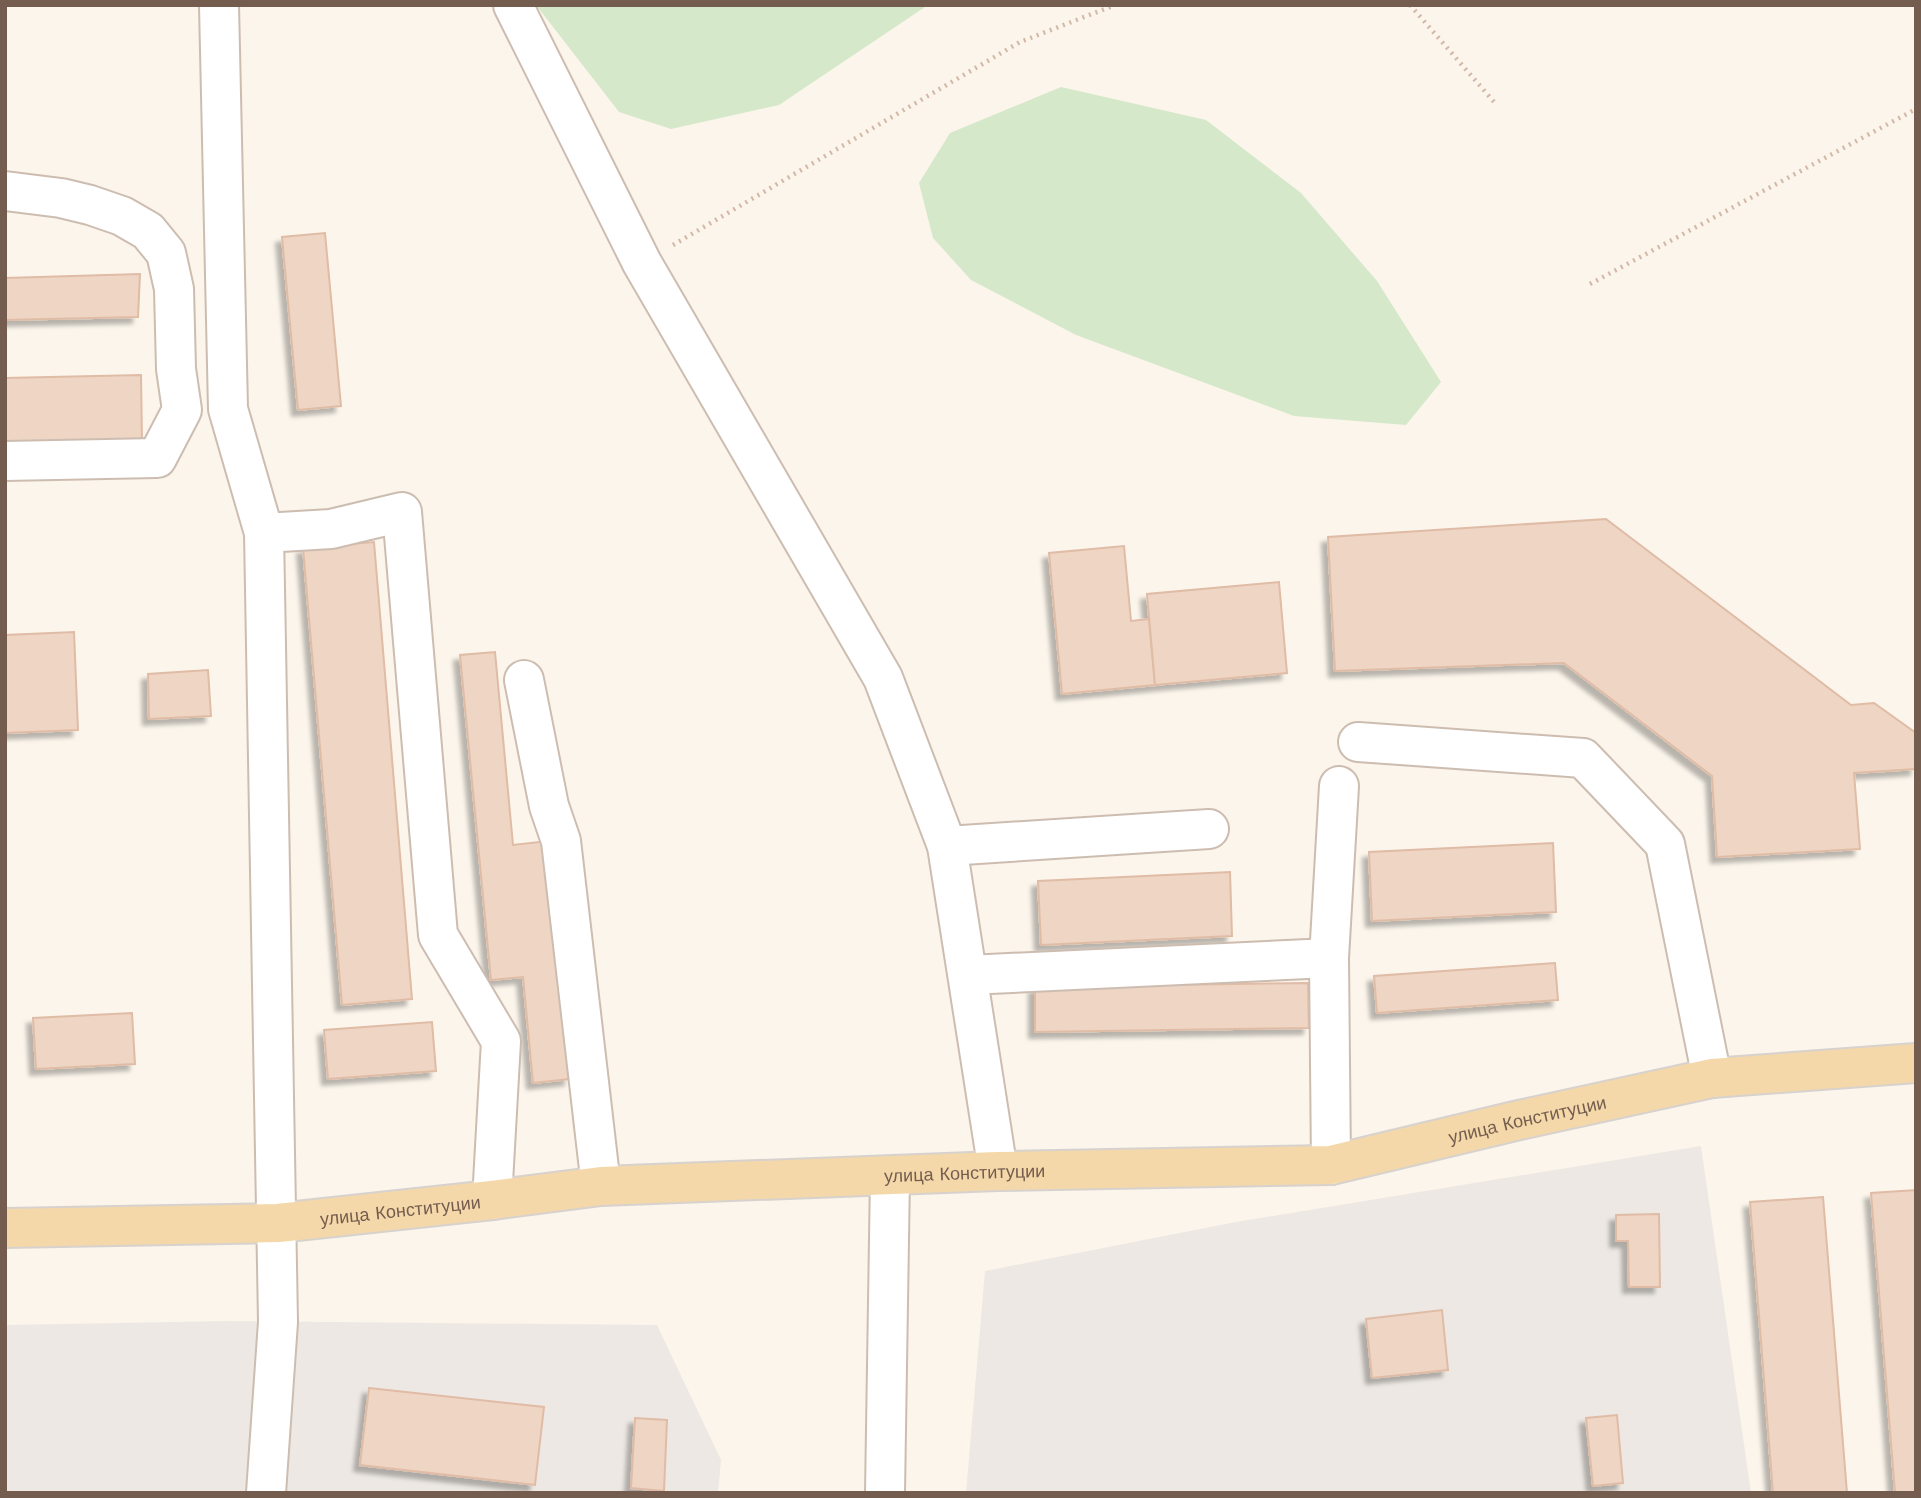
<svg xmlns="http://www.w3.org/2000/svg" width="1921" height="1498" font-family="'Work Sans',sans-serif">
  <style>
    .industrial { fill: #ede8e3 }
    .green { fill: #d6e8ca }
    .building { fill: #eed5c4; stroke: #e0bca6; stroke-width: 2; filter: url(#shadow) }
    .lines { fill: none; stroke-linecap: round; stroke-linejoin: round }
    .minor-casing { stroke: #cdbdb1; stroke-width: 42 }
    .major-casing { stroke: #d8d2ce; stroke-width: 42 }
    .path { stroke: #d4b8a7; stroke-width: 4.5; stroke-dasharray: 2 5; stroke-linecap: butt }
    .minor { stroke: #fff; stroke-width: 38 }
    .major { stroke: #f4d8a9; stroke-width: 38 }
    .labels { text-anchor: middle; dominant-baseline: central; stroke-width: 5; stroke-linejoin: round; paint-order: stroke }
    .street-label { font-size: 18px; fill: #745d4f; stroke: #fef9f1 }
  </style>
  <defs>
    <filter id="shadow"><feDropShadow dx="-6" dy="6" stdDeviation="2" flood-color="#0004"/></filter>
  </defs>
  <rect width="100%" height="100%" fill="#fbf5eb"/>
  <!-- industrial -->
  <g class="industrial">
    <polygon points="1701,1146 1751,1493 966,1493 985,1271 1236,1222"/>
    <polygon points="229,1321 657,1325 721,1460 718,1493 5,1493 5,1325"/>
  </g>
  <!-- green -->
  <g class="green">
    <polygon points="536,5 928,5 779,105 671,129 619,112"/>
    <polygon points="1061,87 1206,120 1301,193 1377,281 1441,382 1406,425 1294,416 1076,335 971,280 933,238 919,183 950,133"/>
  </g>
  <!-- building -->
  <g class="building">
    <polygon points="325,233 341,406 298,410 282,237"/>
    <polygon points="140,274 138,317 5,320 5,278"/>
    <polygon points="141,375 142,441 5,444 5,378"/>
    <polygon points="1606,519 1851,705 1874,703 1916,733 1916,769 1854,773 1860,849 1717,857 1712,776 1564,663 1335,671 1328,537"/>
    <polygon points="374,542 412,999 342,1005 303,548"/>
    <polygon points="1124,546 1131,621 1149,619 1155,685 1062,694 1049,553"/>
    <polygon points="1279,582 1287,673 1155,685 1147,594"/>
    <polygon points="74,632 78,730 5,733 5,635"/>
    <polygon points="495,652 513,845 548,841 570,1079 533,1083 523,977 491,980 460,655"/>
    <polygon points="208,670 211,716 149,719 148,674"/>
    <polygon points="1553,843 1556,912 1372,921 1369,852"/>
    <polygon points="1230,872 1232,936 1041,945 1038,881"/>
    <polygon points="1555,963 1558,1000 1377,1013 1374,976"/>
    <polygon points="1308,983 1309,1028 1035,1032 1035,987"/>
    <polygon points="132,1013 135,1064 36,1069 33,1018"/>
    <polygon points="432,1022 436,1071 328,1079 324,1030"/>
    <polygon points="1916,1190 1916,1493 1895,1493 1871,1193"/>
    <polygon points="1823,1197 1847,1493 1773,1493 1750,1202"/>
    <polygon points="1659,1214 1660,1287 1629,1287 1628,1241 1616,1241 1616,1215"/>
    <polygon points="1442,1310 1448,1370 1372,1378 1366,1319"/>
    <polygon points="369,1388 544,1407 535,1485 360,1465"/>
    <polygon points="1617,1415 1623,1483 1593,1486 1586,1418"/>
    <polygon points="635,1418 667,1420 664,1491 631,1488"/>
  </g>
  <g class="lines">
    <!-- minor casing -->
    <g class="minor-casing">
      <g id="minor">
        <polyline points="219,5 228,409 264,533 278,1322 266,1493"/>
        <polyline points="513,5 642,263 883,678 947,846 998,1171"/>
        <polyline points="5,191 61,198 90,205 122,216 148,231 166,253 174,289 176,369 182,410 157,458 5,461"/>
        <polyline points="264,533 331,529 402,512 438,935 501,1041 492,1200"/>
        <polyline points="524,680 549,806 561,841 601,1186"/>
        <polyline points="1358,742 1583,758 1665,844 1712,1078"/>
        <polyline points="947,846 1209,829"/>
        <polyline points="968,975 1329,958"/>
        <polyline points="1331,1165 1329,958 1339,786"/>
        <polyline points="885,1493 890,1176"/>
      </g>
    </g>
    <!-- major casing -->
    <g class="major-casing">
      <g id="major">
        <path id="s1" d="M 5,1228 L 278,1223 L 492,1200 L 601,1186 L 998,1171 L 1331,1165 L 1515,1121 L 1712,1078 L 1916,1063"/>
      </g>
    </g>
    <!-- path -->
    <g class="path">
      <polyline points="1410,5 1495,103"/>
      <polyline points="673,245 1020,42 1115,5"/>
      <polyline points="1590,284 1916,109"/>
    </g>
    <!-- minor -->
    <use href="#minor" class="minor"/>
    <!-- major -->
    <use href="#major" class="major"/>
  </g>
  <g class="labels">
    <!-- street labels -->
    <g class="street-label">
      <text stroke="none"><textPath href="#s1" startOffset="1530">улица Конституции</textPath></text>
      <text stroke="none"><textPath href="#s1" startOffset="962">улица Конституции</textPath></text>
      <text stroke="none"><textPath href="#s1" startOffset="396">улица Конституции</textPath></text>
    </g>
  </g>
  <!-- border -->
  <rect width="1921" height="1498" fill="none" stroke="#745d4f" stroke-width="14"/>
</svg>
